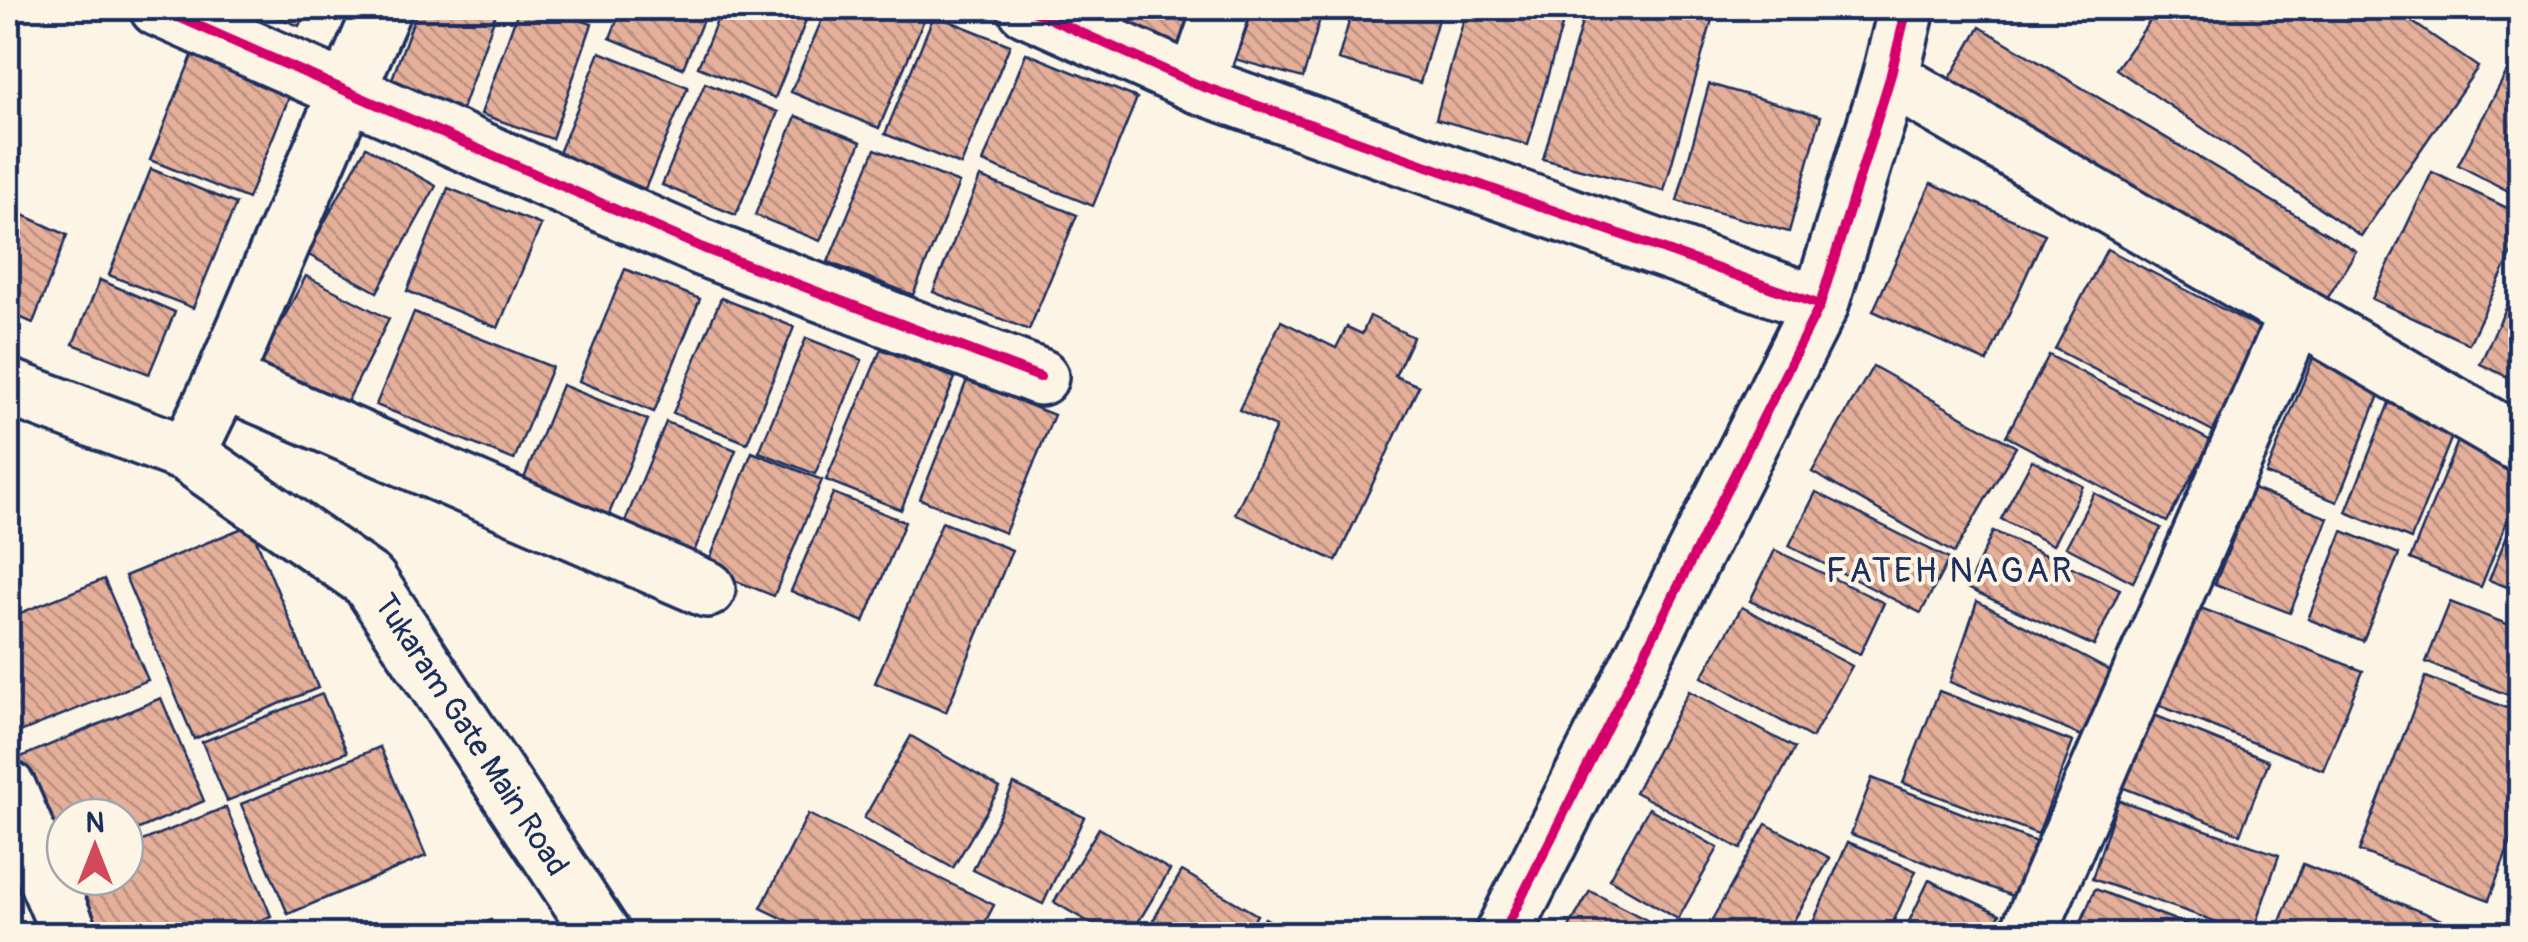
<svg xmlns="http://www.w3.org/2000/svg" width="2528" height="942" font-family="Pangolin,sans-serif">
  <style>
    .building { fill: url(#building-back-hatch); stroke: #1b2f5e; stroke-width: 2.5 }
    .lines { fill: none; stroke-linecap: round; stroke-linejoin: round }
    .street-casing { stroke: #1b2f5e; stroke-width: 62 }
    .secondary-casing { stroke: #1b2f5e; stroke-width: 62 }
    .street { stroke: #fcf5e5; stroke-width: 55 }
    .secondary { stroke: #fcf5e5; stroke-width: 55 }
    .cycleway-casing { stroke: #fcf5e5; stroke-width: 16 }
    .cycleway { stroke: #d6006c; stroke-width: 10 }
    .labels { text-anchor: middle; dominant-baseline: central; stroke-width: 8; stroke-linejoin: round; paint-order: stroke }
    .street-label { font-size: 32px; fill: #1b2f5e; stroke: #fcf5e5 }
    .neighbourhood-label { font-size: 35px; letter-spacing: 2.5px; fill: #1b2f5e; stroke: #fcf5e5 }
  </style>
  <defs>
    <pattern id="building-back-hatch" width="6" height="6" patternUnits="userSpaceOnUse" patternTransform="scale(2.5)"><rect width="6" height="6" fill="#e5af9a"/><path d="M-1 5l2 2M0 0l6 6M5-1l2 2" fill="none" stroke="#b98f81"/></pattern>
  </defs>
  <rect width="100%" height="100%" fill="#fcf5e5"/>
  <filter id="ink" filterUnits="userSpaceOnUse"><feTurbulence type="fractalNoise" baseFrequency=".01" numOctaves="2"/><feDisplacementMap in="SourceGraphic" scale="20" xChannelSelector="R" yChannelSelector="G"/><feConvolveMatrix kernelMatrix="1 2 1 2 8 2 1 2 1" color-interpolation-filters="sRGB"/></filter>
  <g filter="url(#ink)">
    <!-- building -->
    <g class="building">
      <polygon points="8,8 18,8 8,32"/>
      <polygon points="255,8 307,8 299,26"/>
      <polygon points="418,8 498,8 461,112 389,87"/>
      <polygon points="519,8 545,8 592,24 552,139 481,114"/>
      <polygon points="579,8 609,8 605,17"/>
      <polygon points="622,8 708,8 683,68 610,38"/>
      <polygon points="722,8 811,8 775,98 698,67"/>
      <polygon points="827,8 928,10 879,128 791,92"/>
      <polygon points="1127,8 1209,8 1186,60 1118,30"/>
      <polygon points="1234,8 1323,8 1303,78 1220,55"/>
      <polygon points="1353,8 1441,8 1420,83 1338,60"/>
      <polygon points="1467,8 1567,8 1528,145 1436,119"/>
      <polygon points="1586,8 1715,9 1664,191 1543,159"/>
      <polygon points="2159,8 2392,8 2478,67 2361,236 2116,69"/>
      <polygon points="934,15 1010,45 961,165 885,134"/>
      <polygon points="1980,27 2356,251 2321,309 1946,85"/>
      <polygon points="194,51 292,90 248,199 150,160"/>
      <polygon points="600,52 688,87 645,189 559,153"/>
      <polygon points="1026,53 1137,98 1093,206 983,162"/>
      <polygon points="2512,62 2520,67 2520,197 2458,165"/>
      <polygon points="705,83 778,112 736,215 662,185"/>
      <polygon points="1709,84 1821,116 1789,232 1677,201"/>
      <polygon points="796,116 861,142 820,241 755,215"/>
      <polygon points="366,147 436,186 377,292 307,254"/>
      <polygon points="875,149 959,183 913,295 828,262"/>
      <polygon points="151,169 236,204 193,308 109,275"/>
      <polygon points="2432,172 2520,214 2520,236 2469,344 2372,299"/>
      <polygon points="980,177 1077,215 1029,330 933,292"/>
      <polygon points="1931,183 2045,234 1987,362 1873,311"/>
      <polygon points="448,188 541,225 498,328 407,291"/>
      <polygon points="8,208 67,235 33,323 8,312"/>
      <polygon points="2107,249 2265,331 2213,431 2055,349"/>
      <polygon points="625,269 700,299 654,412 579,381"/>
      <polygon points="306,276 389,319 345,406 260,363"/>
      <polygon points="2520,278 2520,383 2480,364"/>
      <polygon points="100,280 175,312 149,374 73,344"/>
      <polygon points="721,298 794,327 747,443 673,413"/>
      <polygon points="414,312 552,367 514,460 376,405"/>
      <polygon points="1370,316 1413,337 1395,376 1419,386 1336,561 1235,514 1276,427 1239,410 1281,321 1336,348 1347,327 1362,334"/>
      <polygon points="806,338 862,360 815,474 759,452"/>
      <polygon points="881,349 955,378 901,510 826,480"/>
      <polygon points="2049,355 2211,441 2167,522 2006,436"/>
      <polygon points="2313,358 2383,385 2337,502 2266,474"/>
      <polygon points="1873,366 2016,447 1954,553 1812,472"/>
      <polygon points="967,380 1054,415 1005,533 920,499"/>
      <polygon points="562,385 648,420 607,519 521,486"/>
      <polygon points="2389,403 2455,429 2411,539 2346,512"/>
      <polygon points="666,422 736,450 689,564 619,536"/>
      <polygon points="2458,441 2520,465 2520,488 2481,587 2410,559"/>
      <polygon points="752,452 822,480 774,596 706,569"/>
      <polygon points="2032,460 2083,486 2053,545 2001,519"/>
      <polygon points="2253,489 2328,518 2290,613 2215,584"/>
      <polygon points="1816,492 1949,559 1921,613 1789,546"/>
      <polygon points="833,493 905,522 864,622 791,591"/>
      <polygon points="2094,493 2161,528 2133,582 2066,547"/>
      <polygon points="2520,503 2520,592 2489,580"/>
      <polygon points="942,522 1012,550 946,712 875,683"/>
      <polygon points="250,525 318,688 194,739 125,576"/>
      <polygon points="1993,531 2120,589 2094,646 1967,588"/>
      <polygon points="2343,531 2399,554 2363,641 2308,619"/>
      <polygon points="1775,550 1884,603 1860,654 1750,601"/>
      <polygon points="104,579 148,680 8,737 8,618"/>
      <polygon points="1977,601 2114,673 2087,738 1950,682"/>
      <polygon points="2450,602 2520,629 2520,700 2426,662"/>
      <polygon points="1742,607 1852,666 1812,738 1702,677"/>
      <polygon points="2198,607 2363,671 2323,770 2158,705"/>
      <polygon points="2426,677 2520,713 2520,817 2489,900 2359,851"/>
      <polygon points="1689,691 1795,748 1741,849 1635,792"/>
      <polygon points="1939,691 2073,742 2038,834 1903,783"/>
      <polygon points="322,694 347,752 227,801 202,742"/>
      <polygon points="161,698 204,801 125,835 125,817 65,817 65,860 9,762"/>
      <polygon points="2149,713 2269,761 2240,834 2119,786"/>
      <polygon points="911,736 1000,788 953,868 864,818"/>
      <polygon points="380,747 426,856 288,914 241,804"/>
      <polygon points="1872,778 2036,842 2015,897 1851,834"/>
      <polygon points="1014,784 1084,817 1043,904 973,870"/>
      <polygon points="2118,800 2279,855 2252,934 2092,879"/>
      <polygon points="226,807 271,916 228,934 83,934 65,877 125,877 125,848"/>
      <polygon points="1649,808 1718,848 1678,919 1609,879"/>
      <polygon points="808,814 994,905 979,934 815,934 761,908"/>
      <polygon points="1766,824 1830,858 1786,934 1704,934"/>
      <polygon points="1099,828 1170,870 1131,934 1109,934 1054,902"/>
      <polygon points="1848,842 1916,871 1888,934 1808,934"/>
      <polygon points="2303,864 2461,928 2459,934 2275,934"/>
      <polygon points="1182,871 1257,915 1246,934 1145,934"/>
      <polygon points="1929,880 2000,914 1990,934 1903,934"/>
      <polygon points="2095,889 2211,934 2076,934"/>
      <polygon points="1590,891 1674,934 1565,934"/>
      <polygon points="1265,918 1295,934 1255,934"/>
      <polygon points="491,920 497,934 455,934"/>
    </g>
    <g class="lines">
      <!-- street casing -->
      <g class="street-casing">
        <g id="street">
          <polyline points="158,8 703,248 1040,377"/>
          <polyline points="1026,8 1196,84 1820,305"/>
          <polyline points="1890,78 2520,444"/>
          <polyline points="1196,84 1222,8"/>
          <polyline points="223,380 707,589"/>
          <polyline points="187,454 223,380 383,8"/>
          <polyline points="8,789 70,934"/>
          <polyline points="1503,934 1820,305 1890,78 1907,8"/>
          <polyline points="2028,934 2295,318"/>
        </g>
      </g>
      <!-- secondary casing -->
      <g class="secondary-casing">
        <polyline id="secondary" points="8,387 187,454 369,581 602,934"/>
      </g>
      <!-- street -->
      <use href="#street" class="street"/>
      <!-- secondary -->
      <use href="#secondary" class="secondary"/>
      <!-- cycleway casing -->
      <g class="cycleway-casing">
        <g id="cycleway">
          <polyline points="158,8 703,248 1040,377"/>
          <polyline points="1026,8 1196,84 1820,305"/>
          <polyline points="1503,934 1820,305 1890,78 1907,8"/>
        </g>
      </g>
      <!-- cycleway -->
      <use href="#cycleway" class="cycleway"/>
    </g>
  </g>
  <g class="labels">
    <!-- street labels -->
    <g class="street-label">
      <text transform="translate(471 735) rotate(57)">Tukaram Gate Main Road</text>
    </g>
    <!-- neighbourhood labels -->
    <g class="neighbourhood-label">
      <text x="1950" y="571">FATEH NAGAR</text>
    </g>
  </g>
  <!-- margin -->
  <rect width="2528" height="942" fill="none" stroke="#fcf5e5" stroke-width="40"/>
  <rect x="20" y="20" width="2488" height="902" fill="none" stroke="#1b2f5e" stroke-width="4" filter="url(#ink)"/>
  <!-- north arrow -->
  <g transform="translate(95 847)"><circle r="48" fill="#fcf5e5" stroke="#a2a6af" stroke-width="2.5"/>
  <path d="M0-8L18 38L0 25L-18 38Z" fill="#d1495b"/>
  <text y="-15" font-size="28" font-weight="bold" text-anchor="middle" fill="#1b2f5e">N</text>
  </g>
</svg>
